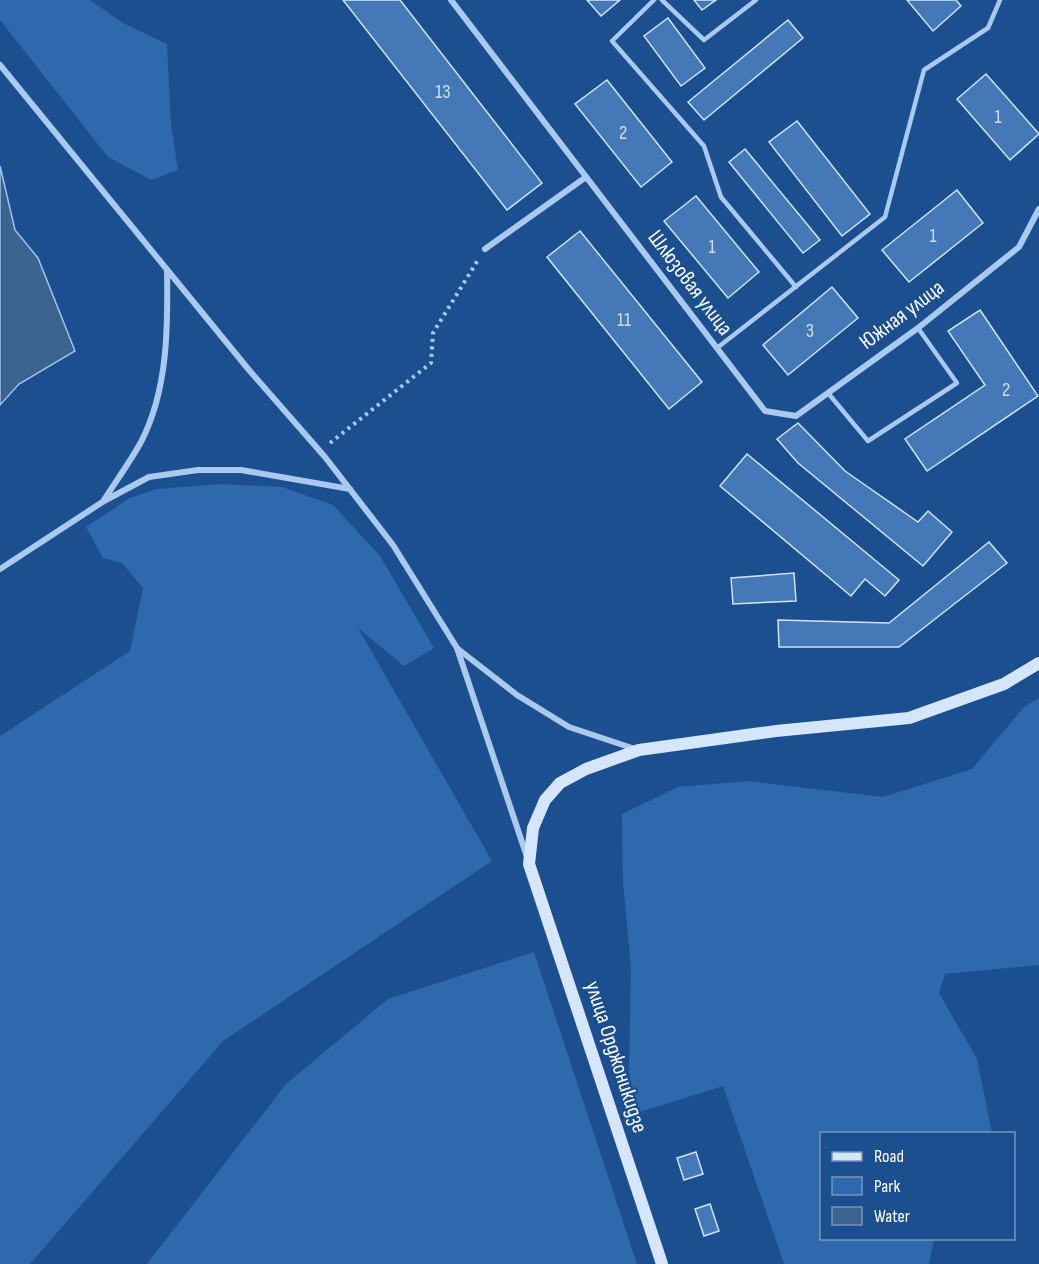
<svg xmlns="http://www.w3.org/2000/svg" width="1039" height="1264" font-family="'Sofia Sans Condensed',sans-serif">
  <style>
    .green { fill: #2e69ad }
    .water { fill: #3c6290; stroke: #9cc4f0; stroke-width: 1.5 }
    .building { fill: #4478b7; stroke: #cfe3fa; stroke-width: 1.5 }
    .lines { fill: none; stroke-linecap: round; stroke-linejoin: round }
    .path { stroke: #a9c9ee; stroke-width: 4; stroke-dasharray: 3 4.5; stroke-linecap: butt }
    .lane { stroke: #a9c9ee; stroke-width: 4.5 }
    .street { stroke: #a9c9ee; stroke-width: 6 }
    .secondary { stroke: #d6e6fa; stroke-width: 12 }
    .labels { text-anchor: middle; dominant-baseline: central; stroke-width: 4.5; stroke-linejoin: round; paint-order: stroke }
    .number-label { font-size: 20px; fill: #d0dded }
    .street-label { font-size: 22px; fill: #fff; stroke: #1b4f8f }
  </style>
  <rect width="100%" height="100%" fill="#1b4f8f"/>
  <!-- green -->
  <g class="green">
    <polygon points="0,0 90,0 123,23 167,44 171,124 178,170 151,180 108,157 0,20"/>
    <polygon points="221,484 282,487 333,505 380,556 434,648 404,666 358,628 492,861 223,1041 30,1264 0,1264 0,736 130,651 143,588 122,563 103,558 86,527 130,498 156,489"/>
    <polygon points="1039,698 1039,965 945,974 939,993 977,1059 992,1133 822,1134 822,1238 934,1239 929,1264 784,1264 723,1086 637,1113 629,1073 631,968 623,882 622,814 678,787 748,781 883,797 972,769 1024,707"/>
    <polygon points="534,952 637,1264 147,1264 286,1084 388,999"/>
  </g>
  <!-- water -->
  <polygon class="water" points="0,166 15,230 38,258 75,351 19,384 0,405"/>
  <!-- building -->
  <g class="building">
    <polygon points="343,0 400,0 542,183 507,210"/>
    <polygon points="587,0 620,0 601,16"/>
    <polygon points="694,0 716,0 702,10"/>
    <polygon points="907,0 956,0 961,6 933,31"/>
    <polygon points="668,18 705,68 681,86 644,36"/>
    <polygon points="788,20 803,38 704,120 688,102"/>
    <polygon points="986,74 1039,134 1010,160 957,99"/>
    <polygon points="607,80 672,162 641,187 575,104"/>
    <polygon points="797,121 870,214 842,236 769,142"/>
    <polygon points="745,149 820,240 803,253 729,162"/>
    <polygon points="957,190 983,223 909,282 882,250"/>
    <polygon points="696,196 759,272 728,298 664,221"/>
    <polygon points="580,231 702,382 669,409 547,257"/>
    <polygon points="832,287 858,318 788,375 763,345"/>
    <polygon points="980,310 1038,396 927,471 905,439 985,385 948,331"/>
    <polygon points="798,423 845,471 918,522 928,511 952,532 923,566 798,463 777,439"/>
    <polygon points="747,454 899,580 885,596 865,579 851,596 720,486"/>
    <polygon points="989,542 1007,563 899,647 779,647 778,620 889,623"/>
    <polygon points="794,573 796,601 733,604 731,578"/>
    <polygon points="696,1152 703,1174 684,1180 677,1158"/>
    <polygon points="710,1204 719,1231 704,1236 695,1209"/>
  </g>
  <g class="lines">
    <!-- path -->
    <polyline class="path" points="330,443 431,363 433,333 478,260"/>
    <!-- lane -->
    <g class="lane">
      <polyline points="654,0 612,41 704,146 721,197 796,287"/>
      <polyline points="662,0 704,40 756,0"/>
      <polyline points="717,348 885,217 924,70 988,28 1000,0"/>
      <polyline points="828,393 868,441 957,383 918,328"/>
    </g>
    <!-- street -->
    <g class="street">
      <polyline points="451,0 765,411 796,416 918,328 1019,247 1039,209"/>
      <polyline points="0,65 249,370 325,457 393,545 457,648 527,857"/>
      <polyline points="485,249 586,177"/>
      <path d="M 104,500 C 116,481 130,462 141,442 C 168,390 168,327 167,270"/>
      <polyline points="0,569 104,501 149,477 198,470 241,470 350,489"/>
      <polyline points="458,649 517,695 569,727 635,749"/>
    </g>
    <!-- secondary -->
    <polyline class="secondary" points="662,1264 529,864 533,828 545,800 560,783 586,769 639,750 776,731 909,718 1004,684 1039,663"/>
  </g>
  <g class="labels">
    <!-- number labels -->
    <g class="number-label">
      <text x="443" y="92">13</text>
      <text x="998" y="117">1</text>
      <text x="623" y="133">2</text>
      <text x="933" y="236">1</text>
      <text x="712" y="247">1</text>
      <text x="624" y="320">11</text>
      <text x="810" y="331">3</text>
      <text x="1006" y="390">2</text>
    </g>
    <!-- street labels -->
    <g class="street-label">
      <text transform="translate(690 283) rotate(53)">Шлюзовая улица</text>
      <text transform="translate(902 315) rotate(-37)">Южная улица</text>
      <text transform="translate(616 1057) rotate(72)">улица Орджоникидзе</text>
    </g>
  </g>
  <!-- legend -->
  <rect x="820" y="1132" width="195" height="108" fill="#1b4f8f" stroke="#7695bc" stroke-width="1.5"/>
  <rect x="832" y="1152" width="30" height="9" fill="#d6e6fa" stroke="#7695bc" stroke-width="1.5"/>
  <text x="874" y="1162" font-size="18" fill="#ffffff">Road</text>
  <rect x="832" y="1177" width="30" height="18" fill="#2e69ad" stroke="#7695bc" stroke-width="1.5"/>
  <text x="874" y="1192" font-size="18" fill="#ffffff">Park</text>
  <rect x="832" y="1207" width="30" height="18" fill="#3c6290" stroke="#7695bc" stroke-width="1.5"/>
  <text x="874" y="1222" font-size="18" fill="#ffffff">Water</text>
</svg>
